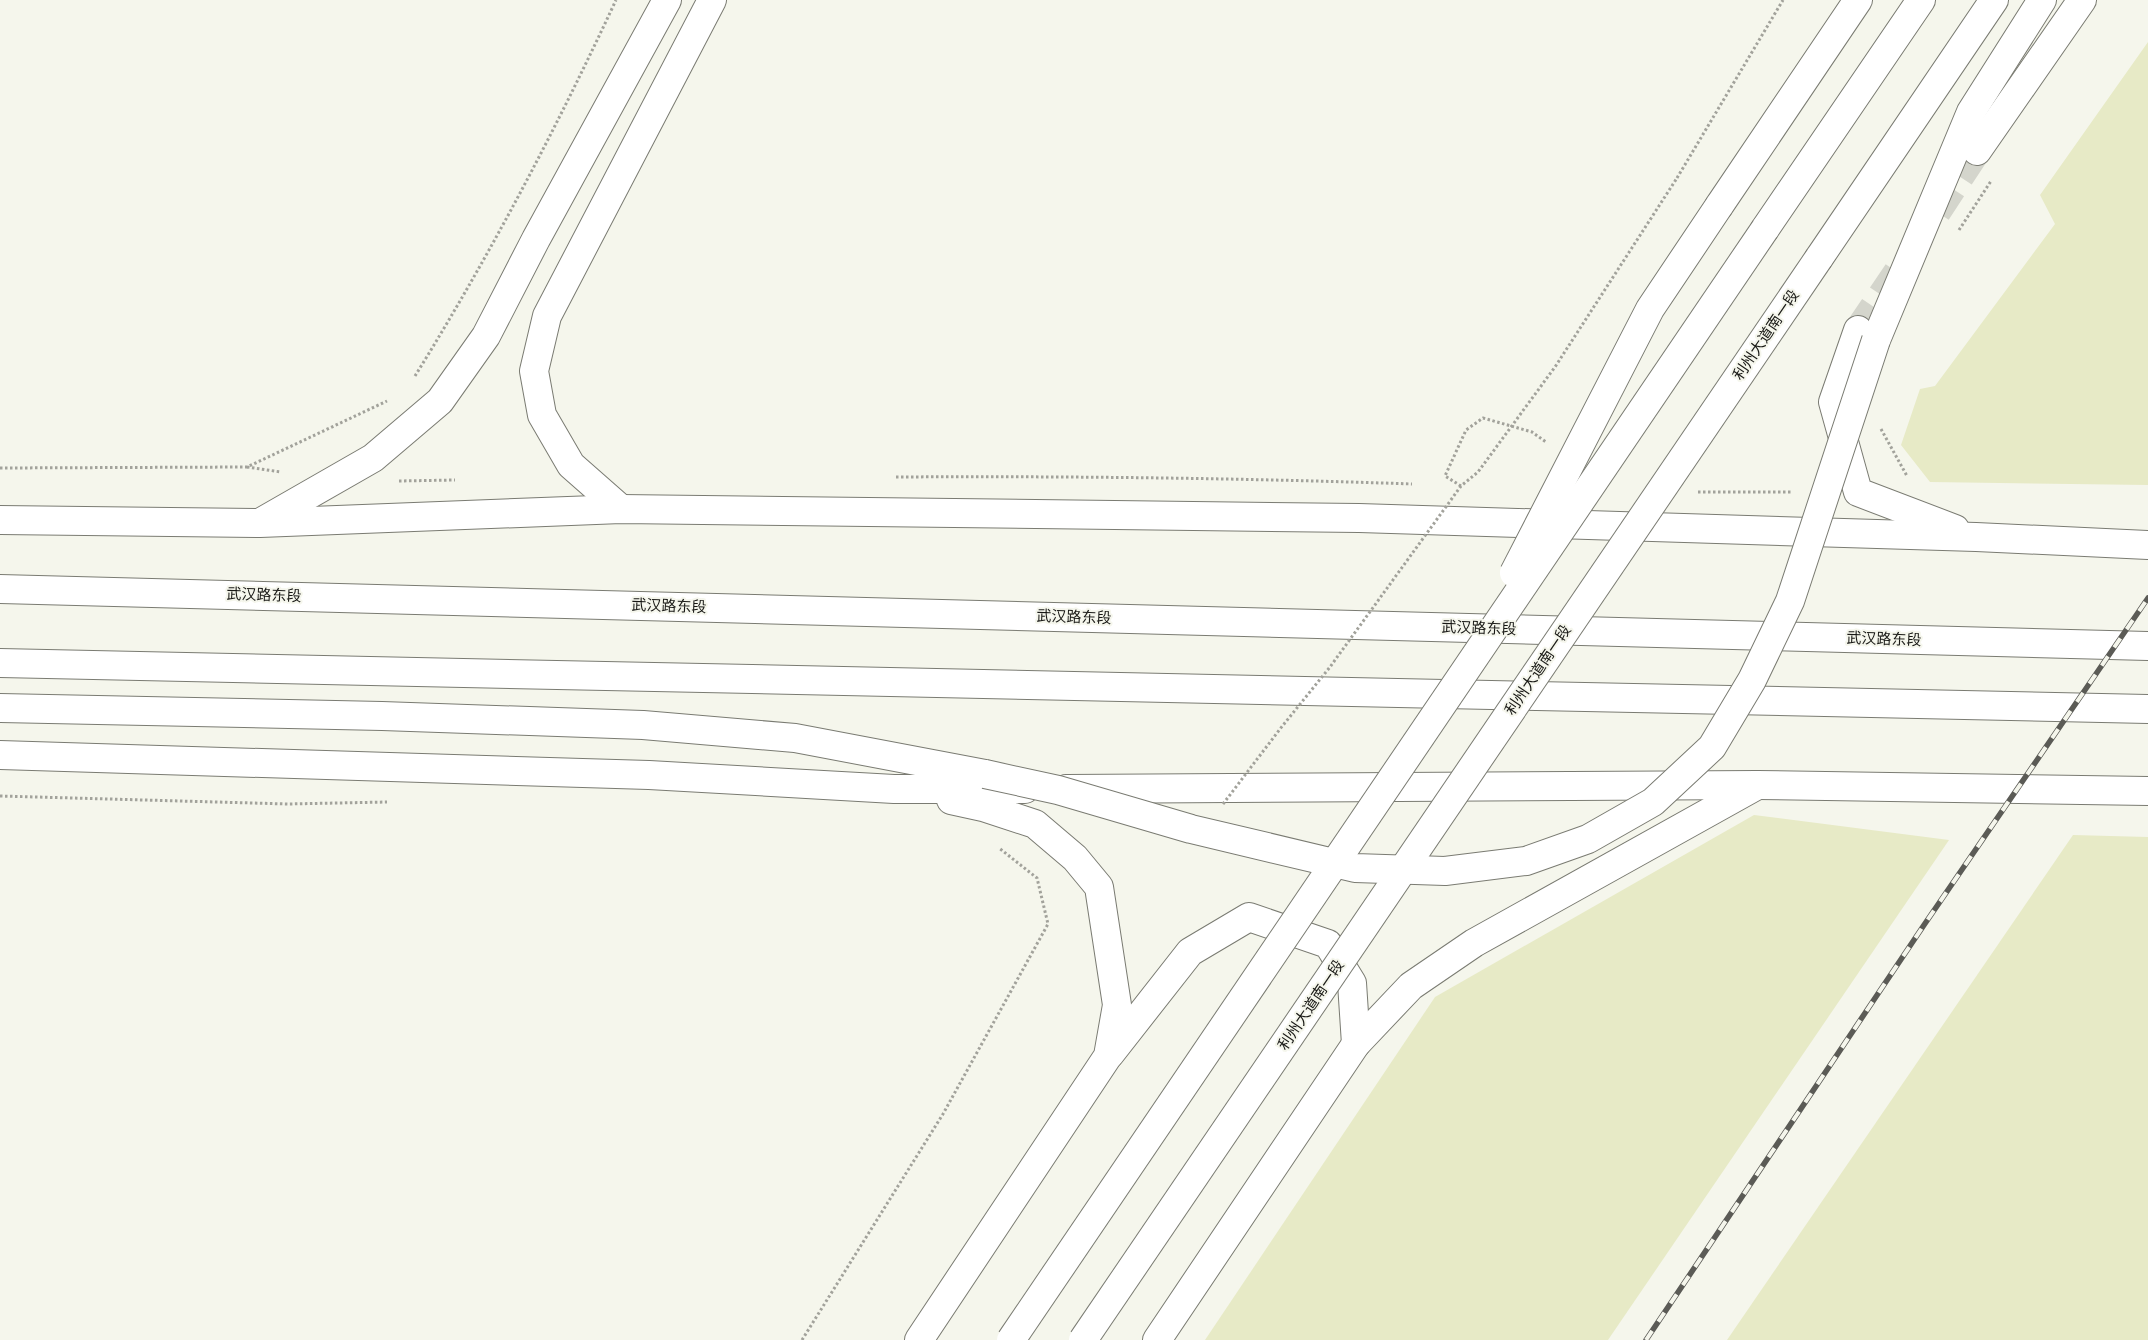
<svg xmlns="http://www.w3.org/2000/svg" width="2148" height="1340" font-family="'Fira Sans','Noto Sans SC',sans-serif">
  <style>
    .green { fill: #e7eac6 }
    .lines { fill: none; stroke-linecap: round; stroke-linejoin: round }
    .major-tunnel { stroke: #d4d5cc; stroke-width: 28; stroke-dasharray: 28 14; stroke-linecap: butt }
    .major-casing { stroke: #7a7b72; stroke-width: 30 }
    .highway-casing { stroke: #7a7b72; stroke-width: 30 }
    .path { stroke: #a2a29b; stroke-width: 3; stroke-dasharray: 2.5 2.5; stroke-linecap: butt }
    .major { stroke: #fff; stroke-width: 28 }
    .highway { stroke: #fff; stroke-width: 28 }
    .rail-casing { stroke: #5b5b56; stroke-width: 5.5 }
    .rail { stroke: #f5f6ec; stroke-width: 4; stroke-dasharray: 11; stroke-linecap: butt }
    .major-bridge-casing { stroke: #7a7b72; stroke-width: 30; stroke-linecap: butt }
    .highway-bridge-casing { stroke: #7a7b72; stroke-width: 30; stroke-linecap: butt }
    .path-bridge { stroke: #a2a29b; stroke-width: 3; stroke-dasharray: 2.5 2.5; stroke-linecap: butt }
    .major-bridge { stroke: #fff; stroke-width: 28 }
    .highway-bridge { stroke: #fff; stroke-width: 28 }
    .labels { text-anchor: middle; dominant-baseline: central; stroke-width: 4; stroke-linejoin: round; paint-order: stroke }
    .street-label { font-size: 15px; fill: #171714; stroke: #f5f6ec }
  </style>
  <rect width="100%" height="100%" fill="#f5f6ec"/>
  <!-- green -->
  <g class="green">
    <polygon points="2148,42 2148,485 1930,482 1901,445 1920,389 1935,386 2055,224 2040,195"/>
    <polygon points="1754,815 1949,840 1608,1340 1205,1340 1435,997"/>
    <polygon points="2073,835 2148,837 2148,1340 1727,1340"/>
  </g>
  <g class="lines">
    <!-- major-tunnel -->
    <g class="major-tunnel">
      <polyline points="1937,212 1977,151"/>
      <polyline points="1858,330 1898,271"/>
    </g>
    <!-- major casing -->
    <g class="major-casing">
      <g id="major">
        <polyline points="1977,151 2082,0"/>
        <polyline points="1719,206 1858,0"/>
        <polyline points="1765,229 1921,0"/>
        <polyline points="1819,258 1994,0"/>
        <polyline points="1858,330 1833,402 1858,492 1955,529"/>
        <polyline points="621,509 571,465 542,415 534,371 547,316 712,0"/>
        <polyline points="0,520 260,523 621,509 1359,518 1976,537 2148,545"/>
        <polyline points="263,521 373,458 440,401 486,336 536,239 667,0"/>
        <polyline points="0,755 649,775 894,789 1025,789"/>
        <polyline points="1066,789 1758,785 2148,791"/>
        <polyline points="1110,1054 1190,952 1249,917 1328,944 1352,983 1356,1044"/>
        <polyline points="919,1340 1108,1056 1117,1005 1099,887 1075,858 1035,824 983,807 951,800"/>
        <polyline points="1157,1340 1356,1044 1411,986 1474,943 1756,786"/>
      </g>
    </g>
    <!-- highway casing -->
    <g class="highway-casing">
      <g id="highway">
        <polyline points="1876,340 1971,112 2042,0"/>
        <polyline points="0,589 2148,646"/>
        <polyline points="0,663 2148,709"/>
        <polyline points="0,708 382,716 643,725 795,738 985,774"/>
      </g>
    </g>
    <!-- path -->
    <g class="path">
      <polyline points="1677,178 1783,0"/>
      <polyline points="1959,230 1991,181"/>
      <path d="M 415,376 C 490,255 556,129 616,0"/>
      <polyline points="1881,429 1907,476"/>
      <polyline points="247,467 281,472"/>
      <polyline points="0,468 247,467 387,401"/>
      <path d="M 896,477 C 1068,476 1240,478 1412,484"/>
      <polyline points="399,481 455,480"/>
      <polyline points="1461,486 1445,476 1466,430 1483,418 1532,432 1546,442"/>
      <polyline points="1698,492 1792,492"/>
      <polyline points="0,796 288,804 387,802"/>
      <polyline points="802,1340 943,1114 1048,924 1037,878 999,848"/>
    </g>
    <!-- major -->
    <use href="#major" class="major"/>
    <!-- highway -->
    <use href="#highway" class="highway"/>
    <!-- rail casing -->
    <g class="rail-casing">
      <polyline id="rail" points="1646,1340 1924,925 2148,598"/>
    </g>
    <!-- rail -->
    <use href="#rail" class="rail"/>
    <!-- major-bridge casing -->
    <g class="major-bridge-casing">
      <g id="major-bridge">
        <polyline points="1514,573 1650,309 1719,206"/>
        <polyline points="1011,1340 1765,229"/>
        <polyline points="1083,1340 1819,258"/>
      </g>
    </g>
    <!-- highway-bridge casing -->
    <g class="highway-bridge-casing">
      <polyline id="highway-bridge" points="985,774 1058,790 1191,829 1355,868 1445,871 1526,861 1588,839 1653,802 1712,747 1752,680 1790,601 1876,340"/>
    </g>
    <!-- path-bridge -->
    <polyline class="path-bridge" points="1223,804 1280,729 1330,667 1461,486 1478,472 1555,367 1677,178"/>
    <!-- major-bridge -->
    <use href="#major-bridge" class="major-bridge"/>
    <!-- highway-bridge -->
    <use href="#highway-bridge" class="highway-bridge"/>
  </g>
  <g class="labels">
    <!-- street labels -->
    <g class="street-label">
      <text transform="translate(1766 335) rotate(-56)">利州大道南一段</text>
      <text transform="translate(264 595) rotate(2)">武汉路东段</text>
      <text transform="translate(669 606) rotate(2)">武汉路东段</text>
      <text transform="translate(1074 617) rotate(2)">武汉路东段</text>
      <text transform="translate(1479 628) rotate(2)">武汉路东段</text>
      <text transform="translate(1884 639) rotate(2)">武汉路东段</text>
      <text transform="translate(1538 670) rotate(-56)">利州大道南一段</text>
      <text transform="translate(1311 1005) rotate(-56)">利州大道南一段</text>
    </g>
  </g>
</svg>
